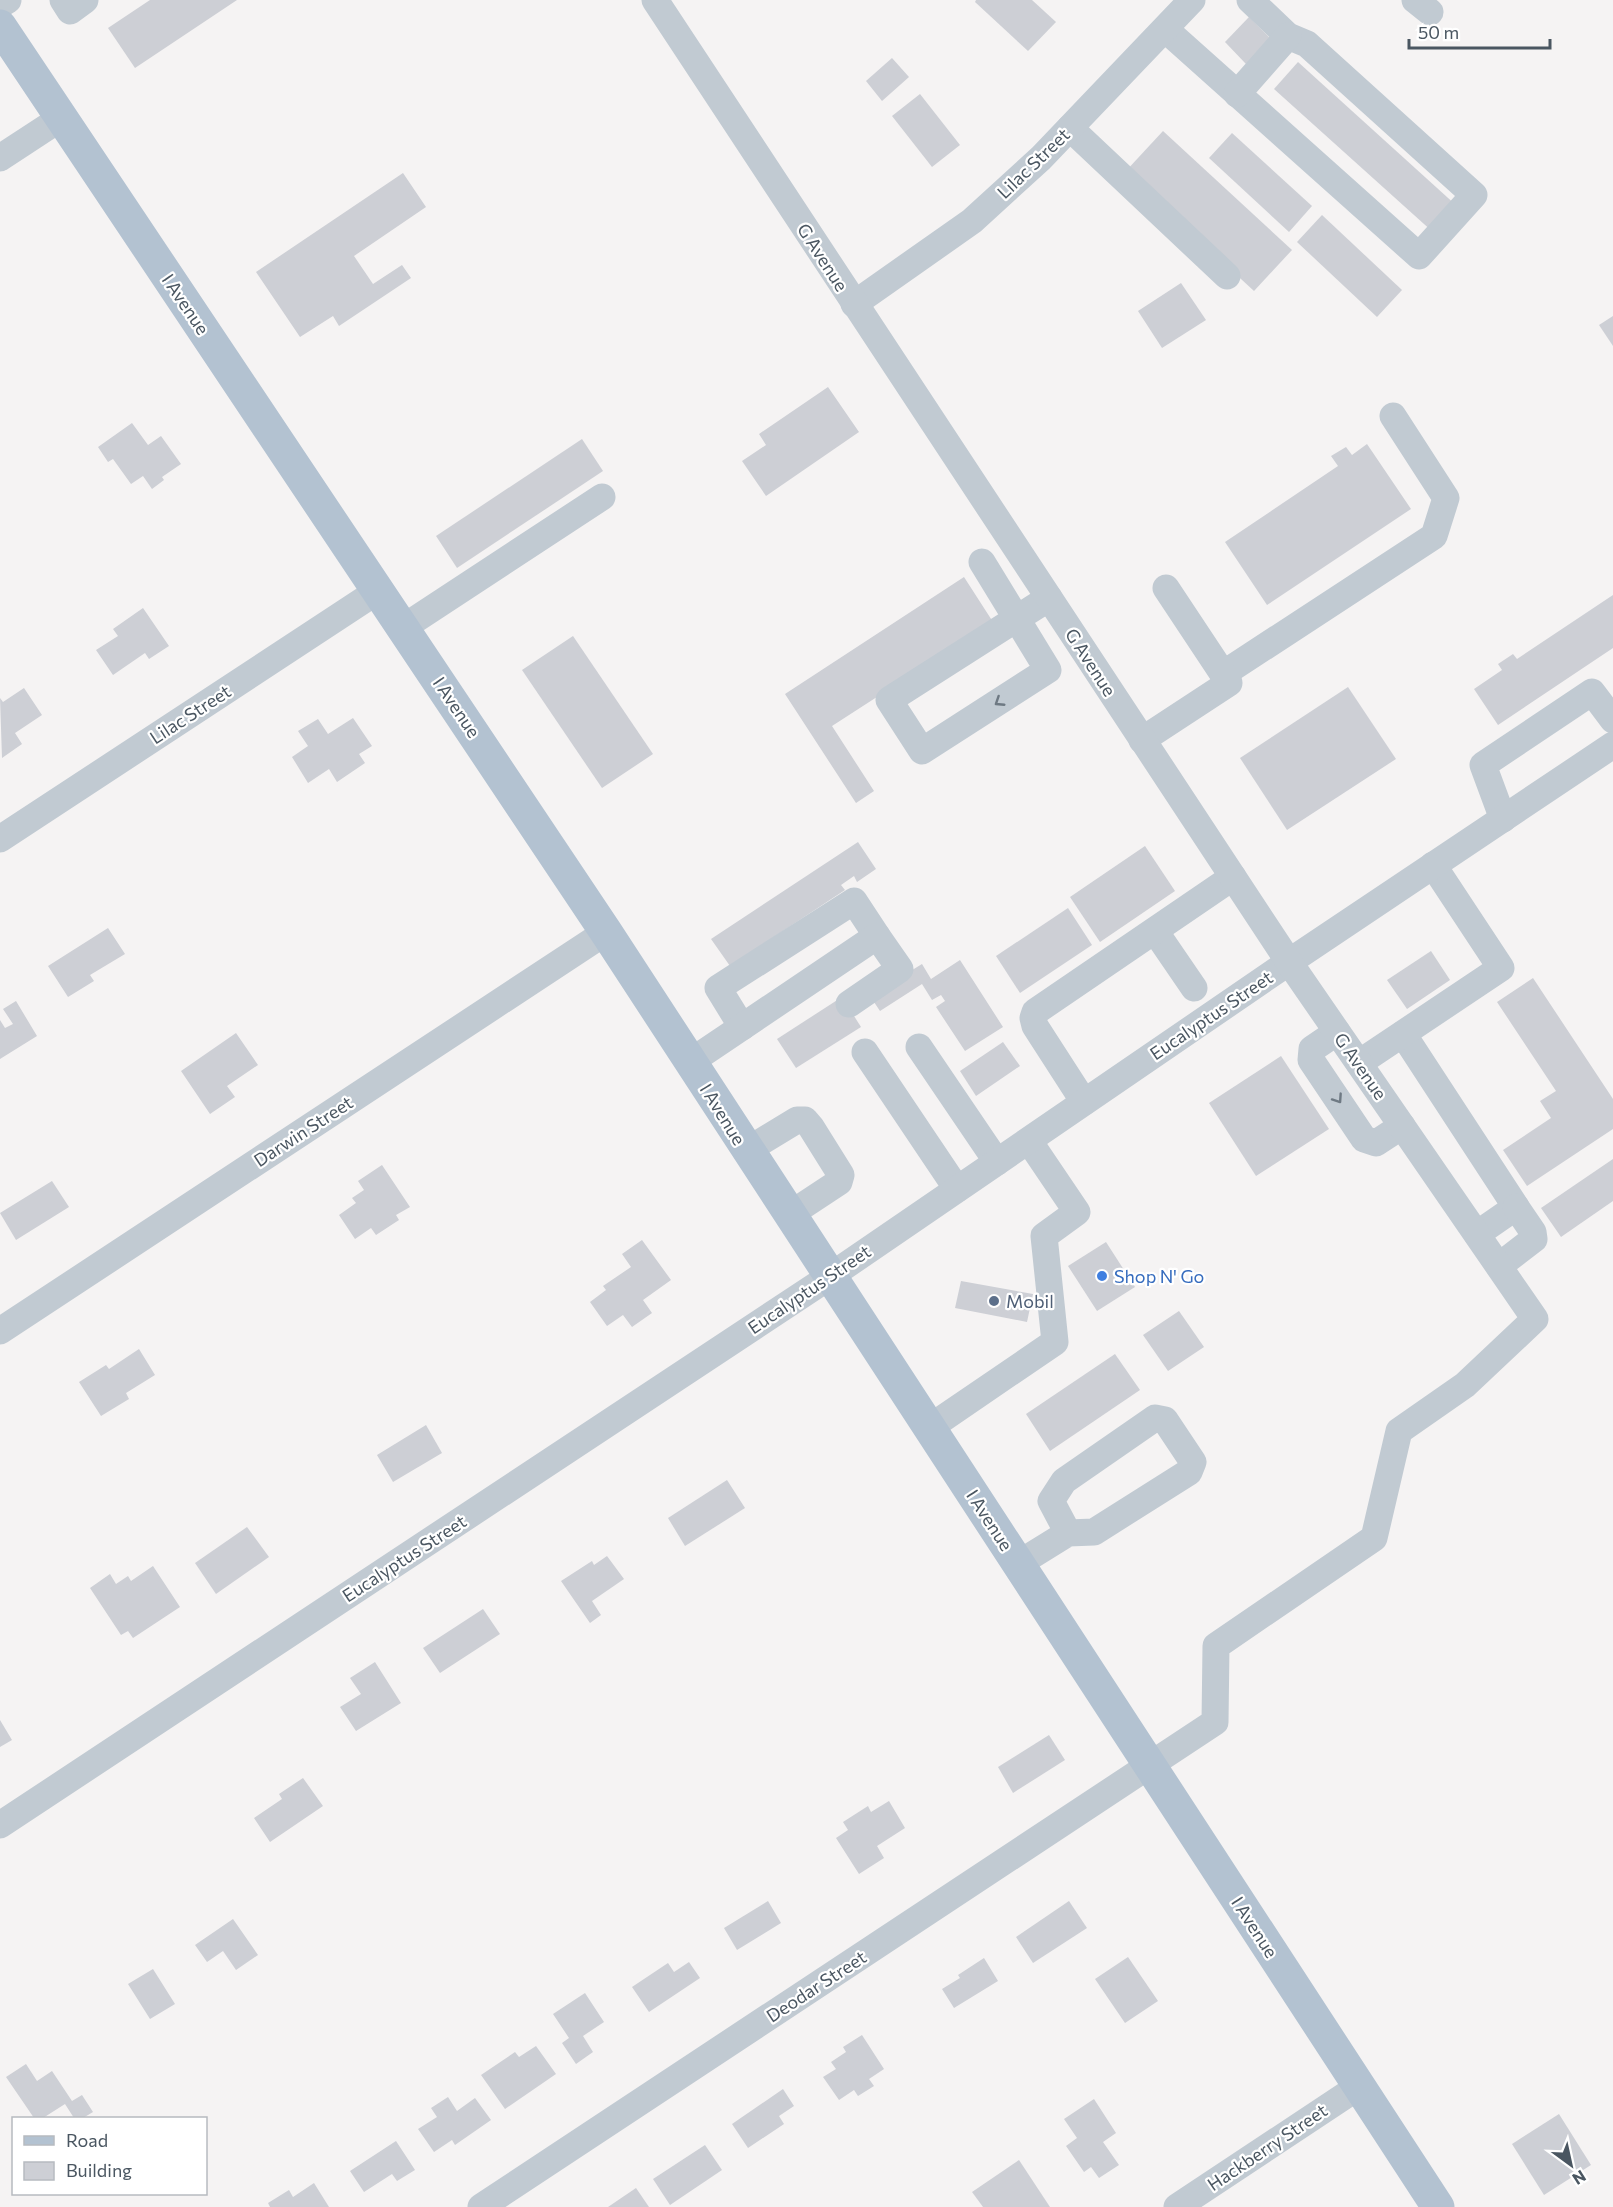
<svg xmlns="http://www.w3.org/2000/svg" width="1613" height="2207" font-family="Commissioner,sans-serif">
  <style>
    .building { fill: #cdcfd5 }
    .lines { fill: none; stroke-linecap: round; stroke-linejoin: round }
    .minor { stroke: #c1cad2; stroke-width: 27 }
    .major { stroke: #b3c2d1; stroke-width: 33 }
    .oneway { stroke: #6e7983 }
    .shop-dot { fill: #3f7fe0; stroke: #fff; stroke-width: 2 }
    .service-dot { fill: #5c6f8a; stroke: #fff; stroke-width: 2 }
    .labels { text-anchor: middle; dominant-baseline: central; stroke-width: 4.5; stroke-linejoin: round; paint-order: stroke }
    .street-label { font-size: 18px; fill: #4a5661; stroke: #fff }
    .shop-label { font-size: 18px; fill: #366cbe; stroke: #fff; text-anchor: start }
    .service-label { font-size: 18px; fill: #4e5e75; stroke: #fff; text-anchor: start }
  </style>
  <rect width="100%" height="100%" fill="#f5f3f3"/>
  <!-- building -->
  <g class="building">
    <polygon points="150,0 237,0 135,68 108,28"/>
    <polygon points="976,0 1032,0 1056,22 1028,51 975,2"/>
    <polygon points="1249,17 1271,39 1246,64 1225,42"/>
    <polygon points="892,58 909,77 882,101 866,81"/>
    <polygon points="1298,62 1458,207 1434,233 1274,89"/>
    <polygon points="920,94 960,145 932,167 892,116"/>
    <polygon points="1163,131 1292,250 1254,291 1125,172"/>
    <polygon points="1232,133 1312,206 1289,232 1209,158"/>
    <polygon points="403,173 426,207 354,256 373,284 402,265 411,278 339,326 333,316 300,337 256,272"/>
    <polygon points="1322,215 1402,290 1377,317 1297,242"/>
    <polygon points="1181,283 1206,320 1162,348 1138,311"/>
    <polygon points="1613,316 1613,346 1599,325"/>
    <polygon points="828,387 859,432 766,496 742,461 766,445 759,434"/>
    <polygon points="132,423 148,445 161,436 181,464 162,477 164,480 152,489 143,476 131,484 113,459 108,462 98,447"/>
    <polygon points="582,439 603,471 457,568 436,536"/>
    <polygon points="1367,444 1411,509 1267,605 1225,542 1338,466 1331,456 1346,447 1352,455"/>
    <polygon points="964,577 993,622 832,726 874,791 856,803 785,694"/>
    <polygon points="1613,595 1613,648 1498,725 1474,689 1502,670 1498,664 1513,654 1517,659"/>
    <polygon points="143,608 169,646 149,659 145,653 113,675 96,650 118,636 113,629"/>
    <polygon points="573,636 653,754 602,788 522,670"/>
    <polygon points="1348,687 1396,759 1287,830 1240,758"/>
    <polygon points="24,688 42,715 15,733 22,744 2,758 0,698 3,702"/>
    <polygon points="353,718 372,746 359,754 365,763 337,782 329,769 308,783 292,757 308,746 298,731 318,719 328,734"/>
    <polygon points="858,842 876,869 857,882 854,876 841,885 845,890 730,966 711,939"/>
    <polygon points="1145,846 1175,891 1100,942 1070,897"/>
    <polygon points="1068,908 1092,945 1020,993 996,956"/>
    <polygon points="108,928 125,954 90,975 94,981 68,997 48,966"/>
    <polygon points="1431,951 1450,980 1407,1009 1387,980"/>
    <polygon points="960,960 1003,1027 965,1051 936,1007 945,1001 941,995 932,1000 922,984 880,1011 870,996 922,964 931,979"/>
    <polygon points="1533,978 1613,1099 1613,1129 1527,1186 1503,1150 1551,1118 1540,1101 1556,1091 1497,1002"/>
    <polygon points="842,997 861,1027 796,1068 777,1039"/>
    <polygon points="16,1001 37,1036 0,1059 0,1020 5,1028 13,1024 3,1009"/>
    <polygon points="236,1033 258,1065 227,1086 235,1097 210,1114 181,1071"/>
    <polygon points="1003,1042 1020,1066 976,1096 960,1071"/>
    <polygon points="1281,1056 1329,1129 1256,1176 1209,1103"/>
    <polygon points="1613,1159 1613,1201 1561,1237 1541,1208"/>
    <polygon points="382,1165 410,1207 396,1215 399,1220 376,1235 371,1228 355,1239 339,1215 356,1203 352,1198 364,1190 358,1181"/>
    <polygon points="52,1181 69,1207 16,1240 0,1213"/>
    <polygon points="642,1240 671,1280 643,1300 652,1313 632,1327 623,1315 607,1326 590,1302 606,1290 603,1286 631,1267 622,1254"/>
    <polygon points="1106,1242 1135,1287 1097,1311 1068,1266"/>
    <polygon points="961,1281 1033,1294 1027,1322 955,1308"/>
    <polygon points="1179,1311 1204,1347 1168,1371 1143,1335"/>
    <polygon points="139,1349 155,1375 126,1393 129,1399 101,1416 79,1382 106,1365 109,1369"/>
    <polygon points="1115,1354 1140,1390 1050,1451 1026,1414"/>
    <polygon points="426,1425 442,1453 393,1482 377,1455"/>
    <polygon points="727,1480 745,1508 685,1546 668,1518"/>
    <polygon points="247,1527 269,1557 216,1594 195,1563"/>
    <polygon points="607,1556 624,1579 592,1601 601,1615 590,1623 561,1581 592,1561 594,1565"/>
    <polygon points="153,1566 180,1607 133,1638 128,1631 121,1635 90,1588 110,1574 116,1584 128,1576 131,1581"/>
    <polygon points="483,1609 500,1634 440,1673 423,1648"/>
    <polygon points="375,1662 401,1703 356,1731 340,1707 361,1694 350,1678"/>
    <polygon points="0,1720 12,1740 0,1747"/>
    <polygon points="1049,1735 1065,1760 1013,1793 998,1767"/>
    <polygon points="303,1778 323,1806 270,1842 254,1818 282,1799 279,1794"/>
    <polygon points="889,1801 905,1828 877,1846 884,1858 859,1874 836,1838 848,1830 843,1822 868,1806 871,1812"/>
    <polygon points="768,1901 781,1923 737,1950 724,1928"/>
    <polygon points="1069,1901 1087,1928 1033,1963 1016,1937"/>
    <polygon points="233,1919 258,1955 236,1970 223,1951 207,1962 195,1945"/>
    <polygon points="1128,1957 1158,2001 1125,2023 1095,1979"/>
    <polygon points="984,1958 998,1981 954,2008 942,1989 960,1978 958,1975"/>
    <polygon points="689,1962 700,1978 649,2012 632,1987 668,1963 674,1972"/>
    <polygon points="153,1969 175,2004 150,2019 128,1984"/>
    <polygon points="585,1993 604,2022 583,2036 593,2052 576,2064 562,2043 569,2038 553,2014"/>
    <polygon points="862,2035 884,2069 869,2079 874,2086 858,2096 854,2090 839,2100 823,2077 836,2069 831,2062 846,2052 843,2047"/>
    <polygon points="536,2046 556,2074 505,2109 481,2075 515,2052 519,2057"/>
    <polygon points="26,2064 37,2081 52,2071 72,2101 82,2095 93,2112 83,2118 74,2118 65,2104 43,2118 34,2118 6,2077"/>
    <polygon points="783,2089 794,2106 779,2116 784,2124 748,2148 732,2124"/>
    <polygon points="448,2097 457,2111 475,2098 491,2120 455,2145 452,2140 434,2152 418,2129 437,2117 431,2108"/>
    <polygon points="1094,2099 1116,2133 1103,2142 1119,2165 1099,2178 1091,2167 1084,2172 1066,2146 1077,2138 1064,2119"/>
    <polygon points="1559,2114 1591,2165 1544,2195 1512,2144"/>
    <polygon points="396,2141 415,2170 397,2181 392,2174 364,2192 350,2171"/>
    <polygon points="705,2145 722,2170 670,2205 653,2179"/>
    <polygon points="1019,2160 1050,2207 983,2207 972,2192"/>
    <polygon points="314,2183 329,2207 270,2207 268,2203 289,2190 293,2197"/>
    <polygon points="636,2188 649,2207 608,2207"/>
  </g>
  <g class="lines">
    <!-- minor -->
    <g class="minor">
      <polyline points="63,0 70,11 85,0"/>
      <polyline points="1415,0 1430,12"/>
      <polyline points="0,5 8,0"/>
      <polyline points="1165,29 1419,256 1474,195 1307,44 1288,36 1250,0"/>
      <polyline points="1237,94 1288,36"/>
      <polyline points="1070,128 1227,276"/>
      <polyline points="0,158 61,118"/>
      <polyline points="854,304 972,221 1041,158 1192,0"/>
      <polyline points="982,562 1048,670 922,751 889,700 1049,598"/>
      <polyline points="404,627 602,497"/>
      <polyline points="1223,674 1434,536 1446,498 1393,416"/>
      <polyline points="1142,740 1229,683 1166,588"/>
      <polyline points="1503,819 1483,765 1592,692 1613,720"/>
      <polyline points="0,839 379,590"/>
      <polyline points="1155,931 1194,988"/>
      <polyline points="742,1027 718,988 854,901 877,936"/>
      <polyline points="1337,1032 1312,1049 1311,1060 1364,1139 1376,1143 1402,1126"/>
      <polyline points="1403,1034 1516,1207 1477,1234"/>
      <polyline points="919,1047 997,1162"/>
      <polyline points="865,1052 957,1189"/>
      <polyline points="690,1062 877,936 900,969 849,1004"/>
      <polyline points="1359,1063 1501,968 1433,865"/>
      <polyline points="1084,1102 1035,1026 1033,1018 1035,1012 1233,877"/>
      <polyline points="746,1151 797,1120 805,1120 811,1127 841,1175 839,1182 789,1215"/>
      <polyline points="1499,1266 1534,1239 1533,1232 1516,1207"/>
      <polyline points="0,1331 606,932"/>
      <polyline points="929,1428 1055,1342 1044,1236 1077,1212 1029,1141"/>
      <polyline points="1018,1564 1068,1533 1094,1532 1189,1472 1193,1462 1165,1420 1155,1418 1064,1481 1051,1501 1068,1533"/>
      <polyline points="0,1825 829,1277 1289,962 1613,745"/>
      <polyline points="481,2207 1215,1722 1216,1646 1374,1538 1399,1431 1465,1385 1535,1319 1289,962 655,0"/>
      <polyline points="1177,2207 1358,2087"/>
    </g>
    <!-- major -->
    <polyline class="major" points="0,26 606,932 1438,2207"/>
  </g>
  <!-- one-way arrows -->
  <defs><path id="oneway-chevron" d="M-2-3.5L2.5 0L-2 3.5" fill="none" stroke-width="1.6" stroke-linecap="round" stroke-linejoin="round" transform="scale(1.5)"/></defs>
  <g class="oneway">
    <use href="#oneway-chevron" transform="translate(999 702) rotate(147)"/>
    <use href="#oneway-chevron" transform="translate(1338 1099) rotate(56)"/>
  </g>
  <!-- markers -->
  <circle class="shop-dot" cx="1102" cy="1276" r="6"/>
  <circle class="service-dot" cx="994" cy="1301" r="6"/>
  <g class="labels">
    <!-- street labels -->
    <g class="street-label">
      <text transform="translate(1033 163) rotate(-44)">Lilac Street</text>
      <text transform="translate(823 257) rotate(57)">G Avenue</text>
      <text transform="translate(186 304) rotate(56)">I Avenue</text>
      <text transform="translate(1091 662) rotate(57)">G Avenue</text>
      <text transform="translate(457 707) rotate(56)">I Avenue</text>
      <text transform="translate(190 714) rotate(-33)">Lilac Street</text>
      <text transform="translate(1211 1015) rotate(-34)">Eucalyptus Street</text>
      <text transform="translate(1361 1066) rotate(55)">G Avenue</text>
      <text transform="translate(723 1114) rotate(58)">I Avenue</text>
      <text transform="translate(303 1131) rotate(-33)">Darwin Street</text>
      <text transform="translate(809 1289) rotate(-34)">Eucalyptus Street</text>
      <text transform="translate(990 1520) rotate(57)">I Avenue</text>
      <text transform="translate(404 1558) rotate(-33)">Eucalyptus Street</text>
      <text transform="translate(1255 1927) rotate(57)">I Avenue</text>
      <text transform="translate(816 1986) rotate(-33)">Deodar Street</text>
      <text transform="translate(1267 2147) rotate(-34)">Hackberry Street</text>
    </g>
    <!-- shop labels -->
    <g class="shop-label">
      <text x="1114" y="1276">Shop N' Go</text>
    </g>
    <!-- service labels -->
    <g class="service-label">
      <text x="1006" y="1301">Mobil</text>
    </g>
  </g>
  <!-- legend -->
  <rect x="12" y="2117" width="195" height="78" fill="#ffffff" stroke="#b7bbc0" stroke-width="1.5"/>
  <rect x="24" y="2136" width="30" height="9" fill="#b3c2d1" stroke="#b7bbc0" stroke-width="1.5"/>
  <text x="66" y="2147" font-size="18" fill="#4a5661">Road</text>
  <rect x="24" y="2162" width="30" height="18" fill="#cdcfd5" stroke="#b7bbc0" stroke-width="1.5"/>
  <text x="66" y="2177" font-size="18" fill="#4a5661">Building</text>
  <!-- north arrow -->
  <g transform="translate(1571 2165) rotate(147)" stroke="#ffffff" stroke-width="4.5" paint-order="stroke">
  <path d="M0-4.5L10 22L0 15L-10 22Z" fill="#4a5661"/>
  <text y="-9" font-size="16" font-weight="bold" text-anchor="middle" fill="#4a5661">N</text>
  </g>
  <!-- scale -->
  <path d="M1409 39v9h141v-9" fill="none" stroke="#4a5661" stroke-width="3"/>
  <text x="1418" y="39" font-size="18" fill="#4a5661" stroke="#ffffff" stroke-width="4.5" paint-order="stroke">50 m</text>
</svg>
